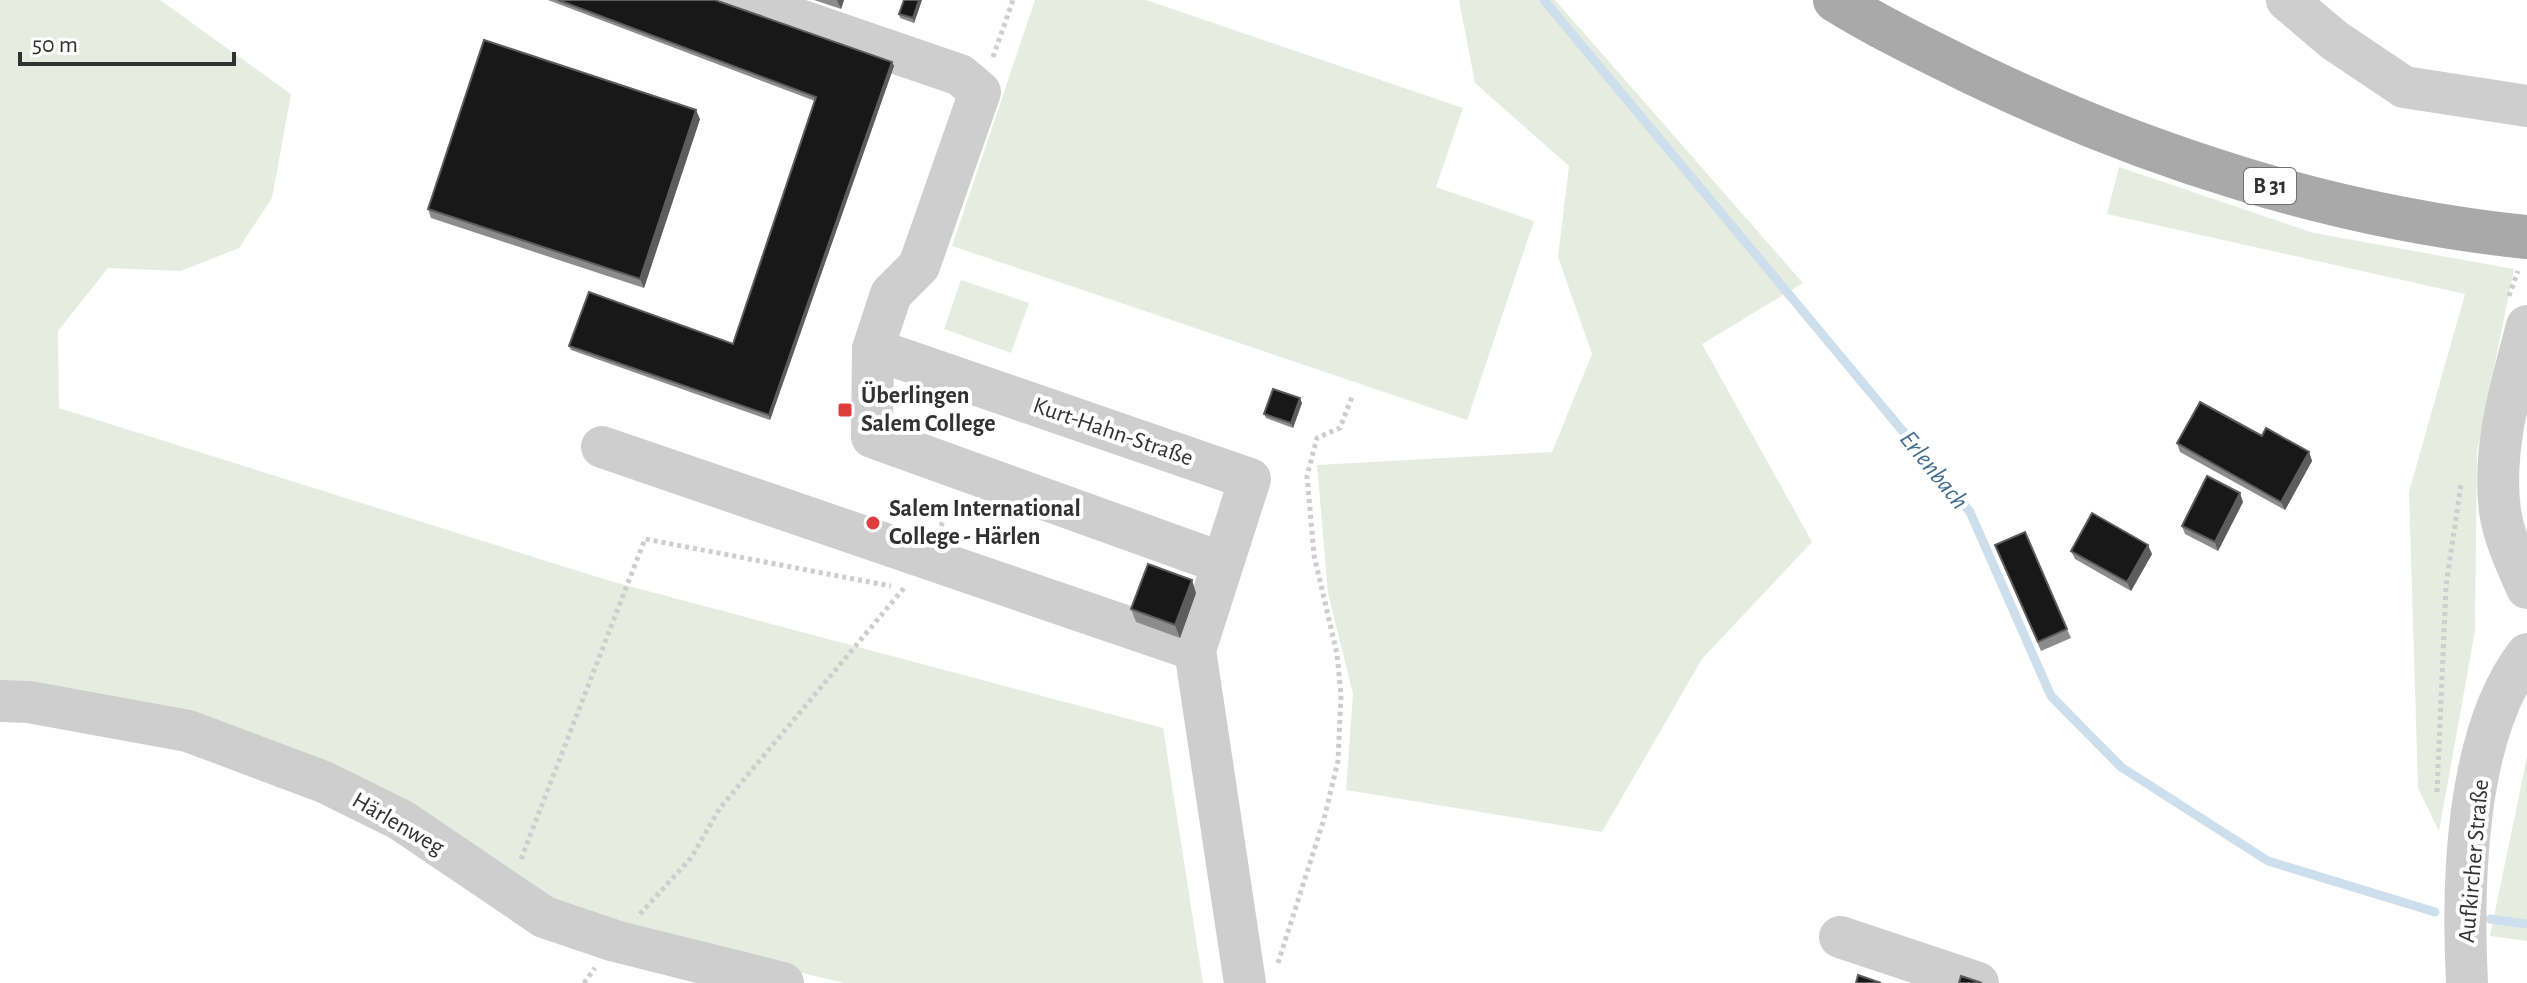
<svg xmlns="http://www.w3.org/2000/svg" width="2527" height="983" font-family="'Alegreya Sans',sans-serif">
  <style>
    .green { fill: #e6ede0 }
    .lines { fill: none; stroke-linecap: round; stroke-linejoin: round }
    .stream { stroke: #cddeec; stroke-width: 9 }
    .path { stroke: #cecece; stroke-width: 5; stroke-dasharray: 4 4; stroke-linecap: butt }
    .minor { stroke: #cecece; stroke-width: 42 }
    .major { stroke: #a9a9a9; stroke-width: 44 }
    .wall { fill: #8c8c8c }
    .shaded-wall { fill: #5d5d5d }
    .building { fill: #181818; stroke: #5d5d5d; stroke-width: 2 }
    .poi-dot { fill: #df3c3d; stroke: #fff; stroke-width: 3 }
    .labels { text-anchor: middle; dominant-baseline: central; stroke-width: 8; stroke-linejoin: round; paint-order: stroke }
    .shield { fill: #fff; stroke: #6f6f6f; stroke-width: 2 }
    .shield-label { font-size: 22px; font-weight: bold; fill: #313131 }
    .poi-label { font-size: 24px; font-weight: bold; fill: #313131; stroke: #fff; text-anchor: start }
    .street-label { font-size: 24px; fill: #313131; stroke: #fff }
    .water-label { font-size: 26px; font-style: italic; fill: #416d91; stroke: #fff }
  </style>
  <rect width="100%" height="100%" fill="#fff"/>
  <!-- green -->
  <g class="green">
    <polygon points="0,0 160,0 291,94 272,198 239,248 181,271 108,268 58,331 59,408 610,581 1163,728 1203,983 844,983 583,920 496,860 0,684"/>
    <polygon points="1035,0 1146,0 1463,108 1436,187 1534,221 1467,420 952,246"/>
    <polygon points="1459,0 1555,0 1803,283 1702,344 1812,542 1702,659 1602,832 1346,790 1353,694 1328,593 1317,465 1552,452 1592,354 1558,257 1569,166 1475,83"/>
    <polygon points="2119,167 2314,233 2514,269 2477,452 2475,631 2439,831 2418,788 2409,492 2465,294 2107,214"/>
    <polygon points="961,280 1029,303 1011,353 944,329"/>
    <polygon points="2527,757 2527,941 2490,936"/>
  </g>
  <g class="lines">
    <!-- stream -->
    <g class="stream">
      <polyline points="1544,0 1970,512 2051,696 2121,767 2268,861 2435,912"/>
      <polyline points="2490,919 2527,924"/>
    </g>
    <!-- path -->
    <g class="path">
      <polyline points="993,57 1013,0"/>
      <polyline points="2509,296 2518,271"/>
      <polyline points="941,526 950,502"/>
      <polyline points="2437,792 2446,586 2461,484"/>
      <polyline points="521,859 645,539 891,586"/>
      <polyline points="640,914 691,858 720,808 904,588"/>
      <polyline points="1278,963 1324,819 1338,761 1341,695 1337,654 1314,555 1307,476 1317,438 1340,428 1353,394"/>
      <polyline points="584,983 595,968"/>
    </g>
    <!-- minor -->
    <g class="minor">
      <polyline points="741,0 960,75 980,92 919,266 891,294 873,349 872,437 1222,563"/>
      <polyline points="2287,0 2334,40 2404,87 2527,106"/>
      <path d="M 2527,326 C 2511,386 2492,449 2500,511 C 2504,538 2516,563 2527,588"/>
      <polyline points="873,349 1250,479 1195,650 1245,983"/>
      <polyline points="602,447 1195,650"/>
      <polyline points="0,701 29,702 188,731 324,782 401,820 544,917 615,941 783,983"/>
      <polyline points="1840,937 1978,983"/>
      <path d="M 2467,983 C 2462,885 2465,734 2527,654"/>
    </g>
    <!-- major -->
    <path class="major" d="M 1835,0 C 1880,28 1928,51 1975,74 C 2147,157 2337,218 2527,237"/>
  </g>
  <!-- wall -->
  <g class="wall">
    <polygon points="548,0 715,0 892,62 894,66 770,420 571,350 569,346 733,344 815,101"/>
    <polygon points="814,0 844,0 841,9"/>
    <polygon points="922,0 914,23 900,18 899,14"/>
    <polygon points="700,119 644,288 431,218 428,209"/>
    <polygon points="1302,403 1293,428 1266,418 1264,414"/>
    <polygon points="2262,436 2309,452 2312,461 2285,510 2180,452 2177,443"/>
    <polygon points="2243,502 2218,551 2185,534 2182,526"/>
    <polygon points="1995,545 2067,629 2071,638 2041,651"/>
    <polygon points="2071,551 2152,554 2131,591 2075,559"/>
    <polygon points="1196,593 1180,638 1136,622 1131,609"/>
  </g>
  <!-- shaded-wall -->
  <g class="shaded-wall">
    <polygon points="837,0 844,0 841,9"/>
    <polygon points="919,0 922,0 914,23 913,18"/>
    <polygon points="892,62 894,66 770,420 769,415"/>
    <polygon points="696,110 700,119 644,288 640,279"/>
    <polygon points="1300,398 1302,403 1293,428 1291,423"/>
    <polygon points="2309,452 2312,461 2285,510 2281,502"/>
    <polygon points="2240,493 2243,502 2218,551 2215,542"/>
    <polygon points="2148,545 2152,554 2131,591 2127,582"/>
    <polygon points="1192,580 1196,593 1180,638 1175,625"/>
  </g>
  <!-- building -->
  <g class="building">
    <polygon points="558,0 715,0 892,62 769,415 569,346 589,292 733,344 816,97"/>
    <polygon points="904,0 919,0 913,18 899,14"/>
    <polygon points="484,40 696,110 640,279 428,209"/>
    <polygon points="1273,389 1300,398 1291,423 1264,414"/>
    <polygon points="2200,402 2262,436 2266,428 2309,452 2281,502 2177,443"/>
    <polygon points="2207,476 2240,493 2215,542 2182,526"/>
    <polygon points="2092,513 2148,545 2127,582 2071,551"/>
    <polygon points="2025,532 2067,629 2038,642 1995,545"/>
    <polygon points="1148,564 1192,580 1175,625 1131,609"/>
    <polygon points="1858,975 1881,983 1856,983"/>
    <polygon points="1961,976 1982,983 1959,983"/>
  </g>
  <!-- markers -->
  <g class="poi-dot">
    <rect x="837" y="402" width="16" height="16" rx="4"/>
    <circle cx="873" cy="523" r="8"/>
  </g>
  <g class="labels">
    <!-- shield labels -->
    <rect class="shield" x="2244" y="168" width="52" height="36" rx="6"/>
    <g class="shield-label">
      <text x="2270" y="186">B 31</text>
    </g>
    <!-- poi labels -->
    <g class="poi-label">
      <text x="861" y="396">Überlingen<tspan x="861" dy="28">Salem College</tspan></text>
      <text x="889" y="509">Salem International<tspan x="889" dy="28">College - Härlen</tspan></text>
    </g>
    <!-- street labels -->
    <g class="street-label">
      <text transform="translate(1113 432) rotate(19)">Kurt-Hahn-Straße</text>
      <text transform="translate(398 824) rotate(30)">Härlenweg</text>
      <text transform="translate(2474 861) rotate(-85)">Aufkircher Straße</text>
    </g>
    <!-- water labels -->
    <g class="water-label">
      <text transform="translate(1934 470) rotate(51)">Erlenbach</text>
    </g>
  </g>
  <!-- scale -->
  <path d="M20 52v12h214v-12" fill="none" stroke="#313131" stroke-width="4"/>
  <text x="32" y="52" font-size="24" fill="#313131" stroke="#ffffff" stroke-width="6" paint-order="stroke">50 m</text>
</svg>
